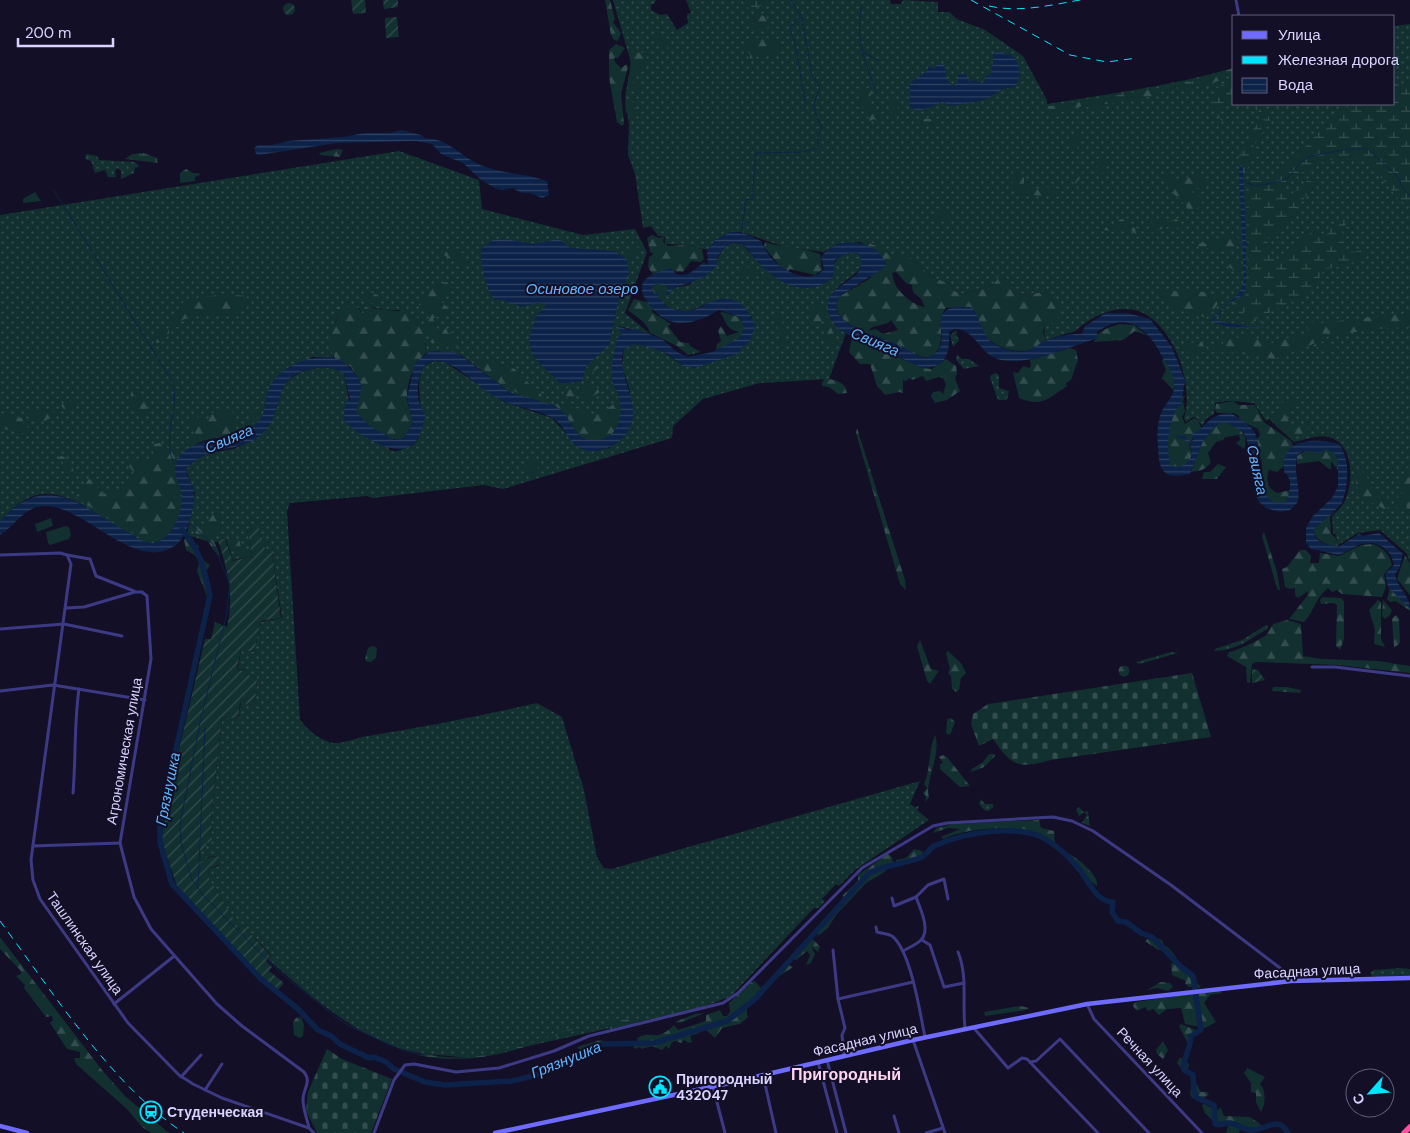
<svg xmlns="http://www.w3.org/2000/svg" width="1410" height="1133" font-family="'DM Sans',sans-serif">
  <style>
    .grass { fill: url(#grass-dots) }
    .forest { fill: url(#forest-firs); fill-rule: evenodd }
    .wetland { fill: url(#wetland-marsh) }
    .cemetery { fill: url(#cemetery-stones) }
    .garden { fill: url(#garden-furrows) }
    .pitch { fill: #12302f }
    .water { fill: url(#water-rules) }
    .lines { fill: none; stroke-linecap: round; stroke-linejoin: round }
    .stream { stroke: #0c2248; stroke-width: 1 }
    .river { stroke: #0c2248; stroke-width: 5.5 }
    .street { stroke: #3d3a85; stroke-width: 3 }
    .secondary { stroke: #6f6bff; stroke-width: 4.5 }
    .highway { stroke: #ff4fa3; stroke-width: 5.5 }
    .rail { stroke: #00e5ff; stroke-width: 1; stroke-dasharray: 8 6; stroke-linecap: butt }
    .labels { text-anchor: middle; dominant-baseline: central; stroke-width: 4; stroke-linejoin: round; paint-order: stroke }
    .street-label { font-size: 14px; fill: #d9d4ff; stroke: #130f26 }
    .poi-label { font-size: 14px; font-weight: bold; fill: #d9d4ff; stroke: #130f26; text-anchor: start }
    .water-label { font-size: 15px; font-style: italic; fill: #62b6ff; stroke: #130f26 }
    .quarter-label { font-size: 16px; font-weight: bold; fill: #ffd6f0; stroke: #130f26 }
  </style>
  <defs>
    <pattern id="grass-dots" width="8" height="8" patternUnits="userSpaceOnUse" patternTransform="scale(1.25)"><rect width="8" height="8" fill="#12302f"/><path d="M2 2h.1M6 6h.1" fill="none" stroke="#344d4e" stroke-width="1.8" stroke-linecap="round"/></pattern>
    <pattern id="forest-firs" width="22" height="20" patternUnits="userSpaceOnUse" patternTransform="scale(1.25)"><rect width="22" height="20" fill="#12302f"/><path d="M5 1l3.5 6h-7zM16 11l3.5 6h-7z" fill="#344d4e"/></pattern>
    <pattern id="wetland-marsh" width="20" height="14" patternUnits="userSpaceOnUse" patternTransform="scale(1.25)"><rect width="20" height="14" fill="#12302f"/><path d="M1 5h8M5 5V1M11 12h8M15 12V8" fill="none" stroke="#344d4e"/></pattern>
    <pattern id="cemetery-stones" width="16" height="16" patternUnits="userSpaceOnUse" patternTransform="scale(1.25)"><rect width="16" height="16" fill="#12302f"/><path d="M2 7V4a2 2 0 0 1 4 0v3zM10 15v-3a2 2 0 0 1 4 0v3z" fill="#344d4e"/></pattern>
    <pattern id="garden-furrows" width="10" height="10" patternUnits="userSpaceOnUse" patternTransform="scale(1.25)"><rect width="10" height="10" fill="#12302f"/><path d="M-1 1l2-2M0 10L10 0M9 11l2-2" fill="none" stroke="#344d4e"/></pattern>
    <pattern id="water-rules" width="6" height="5" patternUnits="userSpaceOnUse" patternTransform="scale(1.25)"><rect width="6" height="5" fill="#0c2248"/><path d="M0 2.5h6" fill="none" stroke="#2f4163"/></pattern>
  </defs>
  <rect width="100%" height="100%" fill="#130f26"/>
  <!-- grass -->
  <g class="grass">
    <path d="M 613,0 L 656,0 L 654,4 L 651,4 L 651,10 L 660,15 L 667,14 L 677,30 L 688,23 L 687,14 L 691,13 L 686,0 L 890,0 L 891,4 L 901,4 L 903,0 L 938,2 L 938,12 L 949,12 L 957,19 L 985,30 L 1023,56 L 1047,100 L 1047,104 C 1110,94 1173,85 1234,68 L 1234,104 L 1394,104 L 1394,26 L 1410,24 L 1410,563 L 1407,554 L 1380,530 L 1358,533 L 1338,545 L 1336,535 L 1333,533 L 1332,517 C 1337,511 1344,505 1346,498 C 1354,479 1353,444 1329,437 C 1318,434 1304,440 1294,442 L 1269,419 L 1266,421 L 1254,403 C 1239,402 1231,399 1215,403 L 1214,414 L 1207,418 L 1202,426 L 1197,418 L 1193,417 L 1186,422 L 1184,418 C 1196,383 1169,309 1126,309 C 1110,309 1097,315 1084,324 C 1080,326 1078,330 1075,331 C 1065,335 1054,336 1046,341 C 1042,328 1046,307 1046,292 L 1021,295 L 999,277 L 993,285 L 963,294 L 954,291 L 950,284 L 932,277 L 908,256 L 891,256 L 872,243 L 862,242 L 838,244 L 824,252 L 785,247 L 741,232 L 731,232 L 715,240 L 708,250 L 687,245 L 665,244 L 665,237 L 658,236 L 651,226 L 643,228 L 635,174 L 628,155 L 629,125 L 625,97 L 631,63 Z"/>
    <path d="M 399,151 L 479,180 L 482,209 L 583,235 L 635,229 L 647,252 L 625,313 L 650,334 L 618,326 L 622,334 L 612,363 L 612,381 L 619,395 L 621,411 L 612,434 L 601,440 L 587,440 L 579,436 L 565,414 L 511,393 L 461,355 L 437,351 L 426,353 L 426,344 L 399,310 L 383,310 L 373,307 L 363,314 L 359,308 L 337,315 L 332,343 L 333,357 L 312,357 L 266,398 C 266,438 231,433 203,441 C 195,443 191,449 183,453 C 183,471 186,493 181,510 C 178,523 168,541 153,543 C 127,545 85,492 44,494 C 26,495 11,509 0,522 L 0,215 Z"/>
    <polygon points="86,154 97,156 99,160 135,162 139,166 135,168 134,173 121,179 121,171 117,168 115,172 116,177 108,177 105,170 95,173 91,161 85,159"/>
    <path d="M 733,243 L 742,244 C 765,270 794,302 831,279 C 834,261 835,256 854,251 L 861,256 L 862,265 C 856,276 847,278 839,286 C 822,302 826,323 846,333 L 829,379 L 760,383 L 703,399 L 673,426 L 672,438 L 503,489 L 484,485 L 373,498 L 367,496 L 290,503 L 287,511 L 300,720 C 309,731 320,741 334,743 C 345,744 357,737 368,736 C 425,727 481,716 537,703 L 562,717 L 584,790 L 597,857 L 604,868 L 611,869 L 920,781 L 910,804 L 915,807 L 919,806 L 917,810 L 929,820 L 855,870 L 839,886 L 836,884 L 822,899 L 825,901 L 818,908 L 814,908 L 730,997 L 697,1009 L 474,1058 C 450,1056 425,1055 402,1049 C 353,1034 305,992 268,959 L 271,955 L 244,926 L 240,929 L 236,925 L 213,884 L 210,883 L 208,868 L 219,866 L 217,856 L 207,857 L 207,862 L 200,862 L 201,850 L 206,850 L 206,843 L 212,842 L 211,820 L 222,717 L 238,719 L 241,703 L 255,705 L 257,677 L 243,674 L 244,670 L 238,669 L 241,650 L 254,652 L 261,622 L 282,618 L 272,552 L 266,553 L 259,527 L 247,530 L 252,556 L 233,560 L 226,539 L 213,543 L 187,535 L 195,493 L 186,470 C 204,445 226,456 244,444 C 250,440 274,416 276,410 C 280,401 278,392 285,384 C 297,369 329,361 344,374 L 349,401 L 390,450 C 397,452 399,451 405,448 C 408,446 411,447 413,445 C 433,430 409,387 425,365 L 435,361 L 445,362 L 504,402 L 552,418 L 579,448 L 596,451 L 610,448 L 630,391 L 622,367 L 624,349 C 627,348 632,344 635,344 C 652,342 671,357 683,366 L 742,347 L 752,317 L 708,303 L 688,312 L 671,309 L 658,300 L 674,288 L 689,285 L 716,262 L 725,246 Z"/>
    <polygon points="957,330 956,334 959,340 953,347 950,335"/>
    <polygon points="957,354 962,359 969,359 979,366 964,369 956,360"/>
    <polygon points="996,373 999,375 999,388 1009,391 1007,400 998,400 990,378 991,375"/>
    <path d="M 1266,625 L 1268,626 L 1267,629 C 1249,640 1235,651 1214,651 L 1215,649 L 1242,640 Z"/>
    <polygon points="1171,652 1178,653 1139,664 1136,662"/>
    <polygon points="981,799 985,804 993,804 993,808 988,811 984,810 979,804"/>
    <polygon points="1079,807 1084,812 1088,811 1090,826 1082,823 1087,815 1084,812 1079,816 1076,810"/>
    <path d="M 1400,968 L 1410,969 L 1410,976 C 1397,976 1384,978 1372,976 L 1370,973 L 1374,970 Z"/>
  </g>
  <!-- forest -->
  <g class="forest">
    <polygon points="605,0 610,0 615,20 613,22 621,33 618,41 614,40 611,35"/>
    <polygon points="758,15 766,16 768,27 765,30 753,30 755,24 749,22"/>
    <polygon points="657,35 662,39 666,36 670,47 661,49 655,37"/>
    <polygon points="754,38 773,38 781,44 781,47 774,54 765,54 750,59 750,54 744,48 744,41"/>
    <polygon points="616,44 625,48 618,58 614,58 615,62 621,68 627,64 628,67 621,94 624,124 622,126 617,122 609,77 609,50"/>
    <polygon points="630,52 647,53 646,62 638,71 637,77 634,78 633,84 635,87 640,85 641,89 634,92 627,87 631,75"/>
    <path d="M 1234,68 L 1234,73 L 1228,73 C 1222,82 1204,88 1194,82 L 1200,78 Z"/>
    <polygon points="1181,81 1191,82 1192,87 1184,90 1177,88 1177,84"/>
    <path d="M 1173,86 L 1174,91 L 1160,92 L 1152,98 L 1147,96 C 1134,102 1123,100 1110,104 L 1101,104 L 1098,109 L 1089,108 L 1085,105 L 1055,114 L 1042,111 L 1041,106 L 1051,106 Z"/>
    <polygon points="859,88 871,88 872,93 867,101 872,103 872,108 881,115 880,123 874,119 870,121 861,105 861,96 856,92"/>
    <polygon points="895,92 898,107 897,120 892,114 891,98"/>
    <polygon points="625,101 638,103 634,106 637,111 634,115 626,113"/>
    <polygon points="925,119 933,119 934,124 918,124 918,121"/>
    <polygon points="1082,134 1085,140 1079,142 1077,149 1066,153 1071,147 1070,140"/>
    <polygon points="337,149 343,150 340,157 321,155 319,153"/>
    <polygon points="1109,160 1109,162 1104,164 1108,170 1101,174 1097,173 1096,169 1101,161"/>
    <polygon points="1082,167 1082,176 1075,184 1070,177"/>
    <polygon points="186,169 193,173 199,173 200,175 195,177 195,181 180,183 180,173"/>
    <path d="M 1013,171 L 1024,178 L 1024,184 C 1030,189 1040,192 1047,187 L 1055,193 L 1047,196 L 1016,194 L 1012,187 Z"/>
    <path d="M 1164,171 L 1179,180 L 1199,176 L 1211,180 L 1209,184 L 1190,191 L 1201,197 L 1203,206 L 1189,211 C 1182,197 1160,189 1164,171 Z"/>
    <polygon points="35,192 41,201 23,203 23,199"/>
    <polygon points="939,211 948,211 949,221 937,219 933,216"/>
    <polygon points="1162,217 1173,221 1176,219 1182,224 1182,228 1166,227 1152,233 1150,227 1153,220"/>
    <polygon points="1123,219 1135,228 1136,234 1132,231 1126,233 1121,229 1117,232 1104,230 1107,226 1116,225 1119,220"/>
    <polygon points="652,235 659,238 664,237 663,242 668,246 687,245 702,249 704,259 701,262 691,261 683,272 670,271 655,278 648,267 649,257 654,254 650,252 647,238"/>
    <polygon points="1225,235 1236,235 1238,238 1236,249 1215,250 1189,244 1206,243"/>
    <path d="M 865,241 L 879,247 L 891,256 L 908,256 L 932,277 L 950,284 L 954,291 L 963,294 L 993,285 L 999,277 L 1006,277 L 1011,285 L 1021,295 L 1046,292 L 1063,305 L 1056,323 L 1045,323 L 1043,332 L 1046,341 C 1039,344 1031,351 1024,351 C 1010,352 990,345 983,332 C 979,323 976,315 971,307 L 946,308 C 933,323 951,344 930,357 C 921,360 901,346 891,342 C 876,335 822,322 840,296 L 871,278 L 867,246 L 861,243 ZM 896,272 L 906,283 L 912,285 L 913,292 L 921,299 L 925,307 C 914,306 897,292 894,281 C 893,278 893,276 892,273 ZM 891,320 L 898,330 L 883,334 L 876,329 L 868,331 C 875,323 886,327 891,320 Z"/>
    <path d="M 765,242 C 783,248 802,247 820,254 L 822,270 L 815,275 L 790,269 L 788,271 L 781,267 L 764,247 Z"/>
    <polygon points="453,246 455,246 455,253 457,255 466,252 464,264 458,264 441,253"/>
    <polygon points="637,247 640,249 631,258 631,270 627,270 623,251 631,251"/>
    <polygon points="1235,257 1239,261 1239,268 1236,272 1224,263 1228,258"/>
    <polygon points="745,267 757,268 755,277 738,276 738,271"/>
    <circle cx="767" cy="278" r="5.5"/>
    <path d="M 447,282 L 451,287 L 449,296 L 443,297 L 442,293 L 438,298 L 447,307 L 448,314 L 444,316 L 442,313 L 438,317 L 433,318 L 438,330 L 442,331 L 446,328 L 448,333 L 454,333 L 458,341 L 455,344 L 459,347 C 447,350 440,343 430,342 L 424,323 L 430,317 L 424,313 L 425,305 L 419,305 C 422,297 429,293 432,285 Z"/>
    <polygon points="662,283 670,288 662,300 658,300 651,288 656,284"/>
    <path d="M 1162,288 C 1166,288 1170,291 1173,291 C 1183,291 1215,290 1221,299 L 1210,315 L 1204,317 C 1188,311 1162,309 1159,290 Z"/>
    <polygon points="369,292 378,295 380,303 368,303 366,294"/>
    <path d="M 226,294 L 245,296 L 252,303 L 236,315 C 218,313 198,314 182,320 L 179,327 L 174,327 L 171,322 L 172,315 L 181,308 L 180,304 L 191,299 Z"/>
    <path d="M 634,299 L 651,303 L 653,308 L 652,312 L 671,324 L 668,326 L 680,342 L 689,343 L 690,346 L 701,352 L 688,355 L 677,346 L 650,333 C 647,322 636,317 628,310 Z"/>
    <polygon points="817,301 825,305 823,320 819,326 812,323 808,316 812,309 813,303"/>
    <path d="M 338,307 L 357,307 L 363,314 L 366,312 L 364,309 L 365,307 C 372,307 379,310 385,310 C 421,312 425,316 426,353 C 413,364 407,382 407,399 C 408,406 412,414 413,422 L 404,438 C 385,445 366,426 356,412 L 361,384 L 351,367 L 336,360 L 330,349 L 331,343 L 328,336 L 329,325 L 336,323 L 337,315 L 335,312 Z"/>
    <path d="M 777,309 C 787,330 784,335 786,357 L 780,346 L 780,331 L 773,320 Z"/>
    <polygon points="1251,311 1255,314 1256,323 1250,320 1237,324 1242,314"/>
    <path d="M 722,312 L 739,317 L 746,328 C 740,339 730,349 716,349 L 717,344 L 721,341 L 718,330 L 721,326 L 727,336 L 739,332 C 724,328 728,323 720,313 Z"/>
    <polygon points="1410,313 1410,327 1374,329 1324,337 1311,345 1274,359 1239,353 1211,352 1209,347 1224,344 1219,338 1220,335 1239,338 1243,334 1272,343 1305,333 1308,328 1303,324 1305,321 1320,323"/>
    <polygon points="828,315 835,342 832,344 825,338 824,327"/>
    <path d="M 1120,324 L 1134,325 L 1148,336 L 1135,331 L 1123,340 L 1094,342 C 1099,329 1108,328 1120,324 Z"/>
    <polygon points="162,327 169,330 169,334 162,342 157,343 153,335"/>
    <polygon points="852,337 923,368 932,369 946,359 956,366 957,373 955,379 960,391 947,400 935,403 931,396 933,392 940,391 943,394 946,384 943,378 939,377 926,381 923,376 912,380 909,378 906,381 903,380 903,393 899,392 885,395 877,386 870,364 860,364 849,352"/>
    <path d="M 1199,341 L 1202,342 L 1205,349 L 1204,352 C 1196,355 1189,355 1185,347 L 1187,344 Z"/>
    <polygon points="1318,342 1335,346 1342,353 1348,367 1345,366 1336,353 1313,346"/>
    <path d="M 1070,348 L 1076,350 L 1078,360 L 1071,380 L 1066,383 L 1067,386 C 1049,398 1042,408 1019,398 L 1013,372 L 1018,373 L 1023,366 L 1029,368 L 1031,366 L 1030,360 Z"/>
    <polygon points="595,357 597,368 589,376 586,370"/>
    <path d="M 1164,357 C 1171,366 1178,380 1173,390 L 1162,378 L 1166,370 L 1162,361 Z"/>
    <path d="M 487,360 L 515,369 C 522,381 539,387 544,400 C 519,396 494,384 479,364 L 481,361 Z"/>
    <path d="M 825,379 C 835,379 846,382 847,393 L 838,394 L 829,387 L 822,386 L 822,382 Z"/>
    <polygon points="593,385 602,391 593,396 593,401 585,402 581,396 582,388"/>
    <circle cx="571" cy="393" r="6"/>
    <polygon points="136,391 143,398 148,410 145,416 131,410 131,392"/>
    <path d="M 1185,395 L 1183,401 L 1185,411 L 1182,417 L 1185,424 L 1194,418 L 1198,420 L 1202,430 L 1194,436 L 1189,445 L 1192,454 L 1189,463 L 1180,469 L 1169,467 C 1163,451 1170,406 1185,395 Z"/>
    <path d="M 618,397 L 621,397 C 622,405 623,416 620,424 C 616,438 591,445 580,435 C 570,427 567,414 555,405 C 565,400 583,411 590,416 C 601,410 614,409 618,397 Z"/>
    <path d="M 1290,397 L 1294,397 L 1296,402 L 1292,408 L 1284,412 L 1291,425 L 1299,423 L 1303,425 L 1307,421 L 1308,422 L 1308,432 C 1293,442 1277,432 1270,416 L 1272,413 L 1279,413 L 1280,403 L 1289,400 Z"/>
    <polygon points="70,400 74,402 74,408 65,411 61,405"/>
    <path d="M 1233,401 L 1239,405 L 1255,405 L 1264,422 L 1291,441 L 1294,448 L 1289,461 L 1277,472 L 1269,470 C 1266,480 1266,487 1277,493 L 1291,490 L 1286,502 C 1259,512 1263,481 1262,465 C 1261,457 1258,449 1256,441 L 1260,435 L 1258,429 L 1239,420 L 1239,416 L 1234,413 L 1217,413 L 1215,410 L 1216,404 Z"/>
    <path d="M 41,408 L 55,413 L 56,415 C 45,421 38,426 28,417 L 28,412 Z"/>
    <polygon points="256,408 261,411 259,417 248,427 250,414"/>
    <polygon points="222,409 230,409 236,416 232,435 205,439 190,447 190,442 195,434 188,425 192,417 196,416 207,424 210,414"/>
    <path d="M 0,413 L 22,418 L 24,423 L 21,425 L 23,427 L 32,428 C 29,429 28,432 25,433 C 18,434 9,428 0,429 Z"/>
    <path d="M 1221,422 C 1235,423 1251,434 1244,449 L 1236,443 L 1240,440 L 1239,435 L 1225,437 L 1223,440 L 1216,442 L 1208,453 L 1211,462 C 1207,470 1198,471 1191,472 L 1202,443 L 1213,428 Z"/>
    <polygon points="857,428 905,580 906,590 900,584 856,433"/>
    <polygon points="160,443 177,454 178,473 185,498 180,518 160,538 151,540 140,537 77,499 77,495 89,479 97,483 99,491 103,494 122,488 125,480 136,476 129,466 132,461 141,460 148,463 152,461 154,444"/>
    <polygon points="1328,447 1339,457 1338,470 1331,461 1331,469 1329,469 1319,461 1297,464 1297,456 1308,449"/>
    <path d="M 62,456 L 71,461 L 74,474 C 66,476 64,467 63,462 L 57,462 L 58,457 Z"/>
    <polygon points="532,459 538,464 538,476 534,477 526,473 526,468 523,466 526,461"/>
    <polygon points="1218,464 1226,467 1217,479 1202,479 1204,472 1210,472"/>
    <path d="M 1410,467 L 1410,513 C 1405,505 1402,492 1400,483 L 1405,475 L 1405,469 Z"/>
    <polygon points="1357,470 1361,470 1368,478 1371,488 1391,500 1391,504 1385,510 1375,503 1363,502 1356,484"/>
    <polygon points="1397,497 1405,502 1405,511 1398,510 1394,499"/>
    <path d="M 1336,511 L 1330,517 L 1331,534 L 1336,538 L 1338,547 C 1327,544 1316,543 1314,530 L 1324,519 Z"/>
    <path d="M 214,512 L 219,517 C 219,524 220,532 213,535 L 205,527 Z"/>
    <path d="M 198,528 C 209,531 217,545 220,556 C 211,551 209,536 196,534 L 195,531 Z"/>
    <polygon points="1264,532 1277,572 1280,590 1278,590 1276,585 1262,536"/>
    <polygon points="184,539 188,539 199,546 198,549 204,561 210,565 206,571 212,597 208,599 197,571 199,563 196,556 186,550"/>
    <polygon points="232,539 239,540 242,551 249,554 248,557 240,558 230,546"/>
    <path d="M 1373,544 C 1384,549 1389,553 1392,565 L 1384,574 L 1386,587 L 1382,597 L 1342,594 L 1337,590 L 1332,592 L 1328,588 C 1315,598 1314,612 1304,622 L 1289,619 L 1307,596 L 1308,591 L 1298,598 L 1295,595 L 1295,588 L 1290,589 L 1285,587 L 1282,569 L 1287,567 L 1300,550 L 1306,550 L 1311,556 L 1310,563 L 1319,563 L 1320,553 L 1339,556 L 1361,545 Z"/>
    <polygon points="1405,555 1410,564 1410,595 1397,579"/>
    <polygon points="1390,588 1410,607 1410,611 1396,601 1390,602 1387,599"/>
    <polygon points="1322,597 1341,598 1344,601 1344,639 1340,650 1336,646 1337,605 1333,603 1321,604 1320,600"/>
    <polygon points="1378,600 1381,602 1381,639 1385,647 1374,644 1375,630 1369,610"/>
    <polygon points="1383,600 1392,610 1390,615 1385,619 1382,616"/>
    <polygon points="1396,615 1399,619 1400,643 1394,648 1392,619"/>
    <path d="M 1287,620 L 1301,624 L 1303,656 L 1322,659 L 1378,661 L 1410,666 L 1410,673 L 1338,665 L 1256,662 L 1252,664 L 1250,683 L 1247,682 L 1246,667 L 1227,656 L 1229,652 C 1234,652 1262,639 1266,635 C 1269,632 1271,627 1273,624 Z"/>
    <polygon points="920,640 931,669 939,671 930,684 927,681 917,646"/>
    <polygon points="373,646 377,648 376,658 371,662 367,662 365,659 368,648"/>
    <polygon points="948,651 961,663 966,673 961,678 959,690 956,692 952,689 951,676 948,673 950,669 946,653"/>
    <circle cx="1124" cy="671" r="5.5"/>
    <polygon points="1273,687 1287,687 1301,690 1300,693 1272,691"/>
    <polygon points="951,718 955,722 950,735 946,733 947,719"/>
    <path d="M 935,735 C 942,753 924,784 929,797 L 925,802 L 926,796 L 923,793 L 927,788 L 924,784 C 931,769 928,751 935,735 Z"/>
    <polygon points="989,754 994,754 995,756 984,767 971,772 972,769 983,762"/>
    <polygon points="943,755 947,757 970,786 960,787 940,769 940,764 943,763 939,757"/>
    <path d="M 1039,820 L 1041,828 L 1054,831 L 1055,843 C 1045,840 1036,833 1026,831 C 1003,825 964,829 943,839 L 941,837 L 960,829 L 948,828 L 933,833 L 936,828 L 953,824 Z"/>
    <polygon points="914,849 922,851 925,857 916,862 911,860 902,865 896,864 896,860 906,858"/>
    <path d="M 1065,852 C 1075,855 1100,876 1097,886 L 1089,880 L 1082,868 L 1065,855 Z"/>
    <polygon points="888,854 892,857 893,864 883,873 866,883 836,915 828,928 818,936 818,928 842,900 843,895 858,881 858,875"/>
    <polygon points="0,937 102,1070 125,1096 169,1133 151,1133 142,1127 127,1109 76,1064 74,1058 80,1058 80,1052 67,1049 50,1023 53,1020 52,1016 46,1017 24,988 25,985 16,976 21,974 21,971 0,949"/>
    <path d="M 1156,938 L 1162,940 L 1164,945 C 1175,951 1179,964 1187,974 C 1191,979 1197,981 1201,988 L 1189,987 L 1185,984 L 1186,981 L 1172,975 L 1171,964 L 1175,960 L 1165,950 L 1158,950 L 1145,941 L 1147,939 L 1154,940 Z"/>
    <polygon points="807,940 814,940 820,947 818,952 811,946 815,954 811,963 806,965 810,955 807,951 796,960 791,957 797,948"/>
    <path d="M 788,965 L 793,967 L 775,979 L 758,1000 L 754,1000 C 748,1005 745,1009 748,1017 L 740,1024 L 722,1028 L 715,1038 L 706,1030 L 690,1036 L 692,1042 L 689,1043 L 684,1040 L 681,1043 L 676,1041 L 672,1042 L 669,1049 L 666,1046 L 662,1050 L 651,1046 L 642,1049 L 639,1047 L 635,1049 L 633,1047 L 638,1042 L 637,1038 C 653,1029 655,1044 674,1025 L 678,1030 L 706,1021 L 706,1015 L 720,1010 L 723,1016 L 727,1016 L 730,1012 L 729,1003 L 750,983 L 755,981 L 761,988 L 780,968 L 787,967 Z"/>
    <polygon points="1161,982 1170,983 1173,987 1168,991 1157,988 1147,990"/>
    <polygon points="1220,990 1222,993 1210,995 1204,1003 1216,1022 1205,1028 1185,1024 1181,1008 1167,1009 1159,1015 1153,1009 1148,1011 1145,1007 1137,1011 1133,1006 1135,1002"/>
    <polygon points="1020,1006 1029,1008 1026,1010 985,1016 984,1012"/>
    <polygon points="705,1013 680,1023 675,1022 695,1014"/>
    <polygon points="301,1017 304,1025 303,1036 300,1038 294,1035 293,1022 296,1018"/>
    <polygon points="636,1019 639,1021 637,1023 611,1029 607,1027 611,1021"/>
    <polygon points="1181,1024 1198,1031 1191,1035 1189,1046 1179,1026"/>
    <polygon points="600,1040 606,1042 592,1054 583,1054 577,1047"/>
    <polygon points="1163,1041 1168,1050 1163,1059 1157,1054 1156,1050"/>
    <polygon points="1180,1057 1189,1064 1187,1070 1183,1070 1177,1063"/>
    <path d="M 1247,1068 L 1265,1077 L 1260,1084 C 1266,1090 1266,1104 1261,1112 L 1256,1102 L 1256,1093 L 1251,1092 L 1251,1083 L 1244,1073 Z"/>
    <polygon points="1192,1083 1196,1083 1201,1092 1207,1092 1209,1095 1201,1099 1192,1098 1190,1093"/>
    <polygon points="1204,1104 1214,1109 1214,1122 1205,1113 1202,1105"/>
    <polygon points="1221,1108 1224,1116 1250,1117 1263,1126 1251,1130 1231,1122 1219,1125 1215,1121 1216,1111"/>
    <polygon points="1231,1124 1240,1129 1239,1133 1226,1133 1228,1126"/>
  </g>
  <!-- wetland -->
  <g class="wetland">
    <polygon points="742,0 776,0 753,9 746,7"/>
    <polygon points="1234,80 1234,98 1218,108 1224,123 1219,118 1211,98 1219,86"/>
    <path d="M 1410,83 L 1410,206 L 1400,201 L 1367,160 C 1334,155 1305,163 1283,191 L 1286,196 L 1293,193 L 1307,181 L 1312,181 L 1315,184 L 1289,219 L 1267,240 L 1269,250 L 1275,261 L 1316,229 L 1319,233 L 1328,234 L 1329,228 L 1346,217 L 1347,223 L 1342,229 L 1344,249 L 1351,253 L 1361,250 L 1366,254 C 1354,265 1341,266 1326,269 L 1320,275 L 1319,283 L 1307,296 L 1271,311 L 1260,322 L 1255,313 L 1249,310 L 1236,315 L 1229,307 C 1233,301 1241,301 1245,296 C 1251,289 1244,198 1247,179 C 1282,193 1313,129 1338,112 C 1355,101 1374,104 1394,104 L 1394,84 Z"/>
    <path d="M 1249,104 C 1260,104 1269,111 1270,122 L 1253,147 L 1254,157 L 1243,176 L 1241,163 L 1239,167 L 1239,155 L 1244,151 L 1251,132 L 1262,118 L 1262,114 Z"/>
    <polygon points="144,153 157,158 158,163 125,159 132,154"/>
    <path d="M 571,1029 L 574,1029 C 524,1049 473,1067 418,1055 L 423,1053 C 474,1067 523,1046 571,1029 Z"/>
  </g>
  <!-- cemetery -->
  <g class="cemetery">
    <path d="M 1192,673 L 1211,737 L 1051,760 C 1019,769 1012,767 993,739 L 979,746 L 971,724 L 973,714 L 988,704 Z"/>
    <polygon points="327,1049 342,1059 392,1079 371,1133 317,1133 306,1111 308,1092"/>
  </g>
  <!-- garden -->
  <g class="garden">
    <polygon points="351,0 365,0 366,13 353,14"/>
    <polygon points="383,0 398,0 398,7 384,9"/>
    <circle cx="289" cy="9" r="6"/>
    <polygon points="397,17 399,37 386,38 385,18"/>
    <path d="M 259,527 L 266,553 L 272,552 L 281,618 L 261,621 L 254,652 L 241,650 L 237,669 L 244,671 L 243,674 L 257,677 L 255,705 L 240,703 L 238,719 L 222,717 L 211,819 L 212,842 L 206,843 L 206,850 L 201,850 L 200,862 L 207,862 L 207,858 L 217,856 L 219,865 L 208,868 L 210,883 L 213,884 L 239,929 L 244,926 L 270,955 L 266,961 L 272,967 L 269,971 L 284,983 L 277,991 L 230,945 L 177,887 L 162,841 L 165,809 L 205,639 L 211,639 L 215,622 L 227,627 C 234,597 228,570 218,541 L 225,539 L 233,561 L 252,556 L 247,530 Z"/>
    <polygon points="1252,669 1258,670 1265,680 1252,683"/>
  </g>
  <!-- pitch -->
  <g class="pitch">
    <polygon points="51,518 53,526 37,532 35,524"/>
    <polygon points="66,526 69,527 71,535 69,539 50,545 48,543 46,532"/>
  </g>
  <!-- water -->
  <g class="water">
    <path d="M 1002,51 L 1005,55 L 1010,54 C 1021,63 1022,75 1015,87 L 1003,89 L 987,99 L 965,104 L 950,106 L 943,102 C 933,105 920,115 910,107 L 910,83 L 927,71 L 929,65 L 933,69 L 938,64 L 944,65 L 947,80 L 952,86 L 958,83 L 958,75 L 966,74 L 969,82 L 974,80 L 982,83 L 985,81 L 985,76 L 991,74 L 994,53 Z"/>
    <path d="M 401,130 L 421,135 L 426,139 C 445,137 461,156 478,164 C 500,174 526,173 547,181 L 549,195 L 542,198 L 530,193 L 522,193 L 512,188 L 502,190 L 495,188 L 481,180 L 463,163 L 441,154 L 432,144 L 416,141 L 337,143 L 259,155 L 256,154 L 254,148 L 258,145 L 272,145 L 288,141 L 343,137 L 365,133 L 390,133 Z"/>
    <path d="M 1241,163 L 1243,169 L 1246,242 L 1249,244 L 1246,246 L 1246,289 L 1243,295 L 1228,304 L 1214,320 L 1250,327 L 1275,327 L 1273,327 C 1255,328 1226,331 1211,320 L 1240,292 L 1244,280 L 1239,171 Z"/>
    <path d="M 731,232 C 743,232 752,236 762,242 C 767,263 807,290 824,269 L 821,257 C 837,235 875,239 886,263 L 885,267 L 840,296 C 821,323 878,336 894,343 C 904,347 915,356 925,358 C 965,347 912,303 971,307 C 981,317 981,335 993,343 C 1000,349 1018,353 1026,351 C 1032,350 1038,344 1044,342 C 1055,336 1069,334 1082,334 L 1085,326 L 1106,313 L 1127,313 L 1150,319 L 1172,347 L 1180,367 L 1185,381 L 1181,406 L 1178,406 C 1168,423 1166,446 1170,465 C 1180,469 1186,465 1192,457 L 1190,443 L 1174,435 L 1184,435 L 1191,442 L 1194,439 L 1191,435 C 1210,425 1206,415 1231,413 C 1238,418 1251,425 1255,433 C 1265,453 1252,510 1285,502 C 1290,495 1292,484 1288,476 C 1285,471 1285,476 1284,470 C 1280,437 1318,438 1339,444 C 1351,460 1348,486 1342,503 C 1340,507 1318,525 1314,530 C 1315,544 1326,544 1338,547 L 1359,534 L 1363,536 L 1379,533 L 1403,554 L 1399,569 L 1395,574 C 1397,588 1410,595 1410,609 L 1388,587 L 1385,574 L 1394,565 L 1391,555 L 1383,547 L 1373,543 L 1361,544 L 1339,555 L 1311,549 L 1306,543 L 1306,528 L 1312,517 L 1332,498 L 1338,486 L 1338,459 L 1333,452 L 1326,449 L 1321,453 L 1304,451 L 1298,454 C 1292,470 1301,486 1298,502 L 1290,510 L 1280,512 L 1266,508 L 1259,502 L 1254,491 L 1255,480 L 1247,440 L 1243,432 L 1227,423 L 1221,423 L 1213,428 L 1202,443 L 1190,474 C 1163,480 1159,471 1158,447 C 1157,437 1157,426 1160,416 C 1163,405 1175,397 1174,385 C 1174,373 1168,367 1163,358 C 1149,330 1128,309 1097,332 L 1098,338 C 1071,346 1019,371 993,357 C 978,349 973,328 954,329 L 949,332 C 950,352 947,368 923,368 L 846,333 C 838,329 833,325 830,316 C 817,284 862,285 862,261 L 858,253 L 848,253 L 835,260 C 834,275 835,280 818,286 C 792,294 770,276 754,258 C 751,253 746,246 741,244 C 727,239 720,252 716,262 L 718,265 L 703,278 L 674,288 L 665,297 L 669,286 L 656,284 L 651,288 L 654,294 L 659,293 L 658,299 L 662,300 L 664,305 C 671,309 681,312 690,311 C 697,310 701,306 708,303 C 733,292 748,304 755,327 L 749,343 L 742,347 L 740,353 L 695,368 L 683,366 L 668,354 L 649,347 L 635,344 L 624,349 C 614,376 647,407 626,434 C 615,449 587,459 573,443 C 566,435 563,425 554,419 C 539,410 519,408 503,401 C 482,392 467,372 447,363 C 439,359 431,361 425,365 C 416,377 415,403 425,414 C 421,453 400,457 369,439 C 359,434 351,428 344,420 L 345,404 L 350,399 L 344,374 C 336,368 329,367 319,368 C 266,373 289,411 261,435 C 239,454 203,445 186,470 C 187,478 195,487 194,495 C 194,509 187,538 175,546 C 134,572 89,509 47,506 C 25,505 16,525 0,535 L 0,522 C 45,468 83,507 129,533 C 136,537 145,544 153,543 C 160,542 165,538 169,533 C 173,530 174,525 177,520 C 181,511 183,501 181,491 C 177,478 170,468 180,456 C 199,434 228,444 249,429 C 264,419 264,414 266,398 C 271,370 302,357 327,357 C 344,357 356,372 362,387 L 356,412 L 368,425 L 394,440 L 404,438 L 413,422 L 407,397 L 415,363 L 430,351 L 453,352 L 460,355 L 511,393 L 554,405 L 565,414 L 579,436 L 587,440 L 601,440 L 612,434 L 618,425 L 621,411 L 619,395 L 612,381 L 612,363 L 617,338 L 622,334 L 617,326 L 629,330 L 633,328 L 662,339 L 677,352 L 688,357 L 712,352 L 740,338 L 744,327 L 740,317 L 719,310 C 690,327 666,331 646,300 C 642,295 640,287 644,281 C 649,274 663,271 671,268 L 676,274 C 689,277 694,270 704,262 L 706,265 L 708,263 L 707,252 L 715,240 Z"/>
    <path d="M 503,239 L 534,244 L 559,239 L 570,248 L 615,251 L 627,260 L 629,273 L 619,299 L 609,345 L 587,365 L 582,381 L 561,384 C 540,361 520,356 535,320 C 537,313 544,310 546,304 L 537,303 L 521,307 L 517,304 L 509,304 L 504,300 L 495,300 C 486,291 480,262 481,249 L 493,240 Z"/>
  </g>
  <g class="lines">
    <!-- stream -->
    <g class="stream">
      <path d="M 862,5 C 854,41 866,60 876,93"/>
      <polyline points="800,15 790,29 795,43 805,101"/>
      <polyline points="862,52 880,61"/>
      <polyline points="1243,181 1254,186 1274,183 1287,179 1301,162 1311,156 1348,149 1368,149 1397,176 1404,190 1410,195"/>
      <path d="M 54,190 L 173,383 C 180,408 160,442 175,464"/>
      <polyline points="741,234 746,200 753,199 753,190 756,153 803,152 818,148 818,136 822,128 815,113 814,104 820,87 812,75 802,18 791,0"/>
      <polyline points="189,523 213,544 230,584 226,617 201,718 180,824 181,843 192,880 204,896 261,954 288,979 336,1017 349,1026 402,1050 423,1055"/>
      <polyline points="198,888 205,728"/>
    </g>
    <!-- river -->
    <path class="river" d="M 182,530 C 199,547 205,572 210,595 L 160,822 L 160,843 L 172,884 L 261,979 L 298,1009 L 318,1030 L 331,1036 L 340,1044 L 369,1058 L 374,1057 L 386,1062 L 394,1069 L 425,1082 L 445,1085 L 512,1081 L 537,1075 L 603,1044 L 654,1043 L 727,1021 L 754,1000 L 869,873 C 885,865 903,864 920,858 C 927,856 928,849 934,846 C 962,833 1018,823 1045,839 C 1057,846 1070,858 1079,869 C 1089,881 1096,902 1113,902 L 1112,912 L 1118,921 L 1126,922 L 1141,933 L 1152,937 L 1179,965 L 1193,976 L 1201,1030 L 1191,1036 C 1191,1049 1182,1059 1184,1070 L 1193,1075 L 1194,1091 L 1197,1098 L 1214,1105 L 1215,1124 C 1221,1127 1224,1122 1230,1123 C 1237,1124 1243,1129 1249,1130 C 1264,1133 1277,1113 1288,1133"/>
    <!-- street -->
    <g class="street">
      <polyline points="1236,0 1239,16"/>
      <polyline points="0,555 60,553 67,555 71,564 31,860 33,880 40,899 128,1023 179,1075 193,1084 222,1098 309,1128 314,1133"/>
      <polyline points="67,555 90,559 96,576 134,591"/>
      <path d="M 66,608 L 84,607 L 135,592 L 142,592 L 147,596 L 151,659 L 120,843 L 134,897 L 151,929 L 217,1004 L 242,1026 L 304,1072 C 312,1082 303,1089 303,1099 C 303,1110 307,1118 309,1128"/>
      <polyline points="0,629 64,624 122,636"/>
      <polyline points="1312,667 1335,667 1410,676"/>
      <polyline points="0,691 53,685 145,700"/>
      <path d="M 73,793 C 76,758 74,723 79,689"/>
      <polyline points="33,846 120,843"/>
      <polyline points="892,898 894,906 916,897 928,885 944,879 948,899"/>
      <path d="M 876,927 L 877,932 C 883,934 887,933 892,936 C 911,951 920,1013 925,1037"/>
      <polyline points="922,940 930,945 944,987 964,983"/>
      <polyline points="833,950 838,999 845,1028 842,1035 844,1055"/>
      <path d="M 903,951 C 908,948 916,945 921,940 C 931,930 920,908 916,897"/>
      <path d="M 958,952 C 968,976 962,1003 965,1028"/>
      <polyline points="838,999 913,982"/>
      <polyline points="114,1004 173,957"/>
      <polyline points="1087,1004 1094,1019 1202,1133"/>
      <polyline points="973,1027 1008,1068 1022,1058 1027,1059 1098,1133"/>
      <polyline points="913,1040 945,1133"/>
      <polyline points="827,1060 846,1133"/>
      <polyline points="818,1062 837,1133"/>
      <polyline points="1030,1062 1036,1061 1060,1039 1149,1133"/>
      <polyline points="763,1075 776,1133"/>
      <polyline points="181,1077 201,1055"/>
      <polyline points="713,1087 725,1133"/>
      <polyline points="205,1090 222,1064"/>
      <polyline points="894,1116 899,1133"/>
      <polyline points="374,1133 394,1080 405,1065 414,1064 456,1072 499,1068 554,1051 589,1036 723,1003 738,993 862,868 933,826 947,823 1053,817 1072,821 1093,831 1171,885 1280,968 1291,981"/>
      <polyline points="926,1133 943,1128"/>
    </g>
    <!-- secondary -->
    <g class="secondary">
      <polyline points="0,1126 27,1133"/>
      <polyline points="495,1133 725,1084 913,1040 1087,1004 1291,981 1410,978"/>
    </g>
    <!-- highway -->
    <polyline class="highway" points="1404,1133 1410,1127"/>
    <!-- rail -->
    <g class="rail">
      <polyline points="971,0 1070,55 1107,62 1137,58"/>
      <path d="M 989,6 C 1019,13 1051,5 1080,0"/>
      <path d="M 0,921 C 52,991 111,1085 184,1133"/>
    </g>
  </g>
  <!-- icons -->
  <defs>
    <g id="civic-ring" transform="scale(1.125)"><circle r="9.5" fill="#130f26" stroke="#00e5ff" stroke-width="1.5"/><path d="M-.6-6.5H3V-4.5H.6V-3L4-1V1h2V6H-6V1h2V-1L-.6-3ZM-1.2 2.5V6h2.4V2.5Z" fill="#00e5ff"/></g>
    <g id="station-ring" transform="scale(1.125)"><circle r="9.5" fill="#130f26" stroke="#00e5ff" stroke-width="1.5"/><path d="M-3-6H3Q5-6 5-4V2Q5 4 3 4L4.5 6H3L1.5 4h-3L-3 6H-4.5L-3 4Q-5 4-5 2V-4Q-5-6-3-6ZM-3.5-4v3h7v-3ZM-3.5 1v1.5H-2V1ZM2 1v1.5H3.5V1Z" fill="#00e5ff"/></g>
  </defs>
  <g fill-rule="evenodd">
    <use href="#civic-ring" x="660" y="1087"/>
    <use href="#station-ring" x="151" y="1112"/>
  </g>
  <g class="labels">
    <!-- street labels -->
    <g class="street-label">
      <text transform="translate(124 751) rotate(-80)">Агрономическая улица</text>
      <text transform="translate(85 943) rotate(55)">Ташлинская улица</text>
      <text transform="translate(1307 971) rotate(-3)">Фасадная улица</text>
      <text transform="translate(865 1040) rotate(-13)">Фасадная улица</text>
      <text transform="translate(1150 1062) rotate(47)">Речная улица</text>
    </g>
    <!-- poi labels -->
    <g class="poi-label">
      <text x="676" y="1079">Пригородный<tspan x="676" dy="16">432047</tspan></text>
      <text x="167" y="1112">Студенческая</text>
    </g>
    <!-- water labels -->
    <g class="water-label">
      <text x="582" y="289">Осиновое озеро</text>
      <text transform="translate(875 342) rotate(23)">Свияга</text>
      <text transform="translate(229 439) rotate(-23)">Свияга</text>
      <text transform="translate(1257 470) rotate(78)">Свияга</text>
      <text transform="translate(168 789) rotate(-79)">Грязнушка</text>
      <text transform="translate(566 1060) rotate(-22)">Грязнушка</text>
    </g>
    <!-- quarter labels -->
    <g class="quarter-label">
      <text x="846" y="1074">Пригородный</text>
    </g>
  </g>
  <!-- legend -->
  <rect x="1232" y="15" width="162" height="90" fill="#130f26" stroke="#625e7d"/>
  <rect x="1242" y="31" width="25" height="8" fill="#6f6bff" stroke="#625e7d"/>
  <text x="1278" y="40" font-size="15" fill="#d9d4ff">Улица</text>
  <rect x="1242" y="56" width="25" height="8" fill="#00e5ff" stroke="#625e7d"/>
  <text x="1278" y="65" font-size="15" fill="#d9d4ff">Железная дорога</text>
  <rect x="1242" y="78" width="25" height="15" fill="url(#water-rules)" stroke="#625e7d"/>
  <text x="1278" y="90" font-size="15" fill="#d9d4ff">Вода</text>
  <!-- north arrow -->
  <g transform="translate(1370 1093) rotate(243)"><circle r="24" fill="#130f26" stroke="#625e7d"/>
  <path d="M0-4L9 19L0 12L-9 19Z" fill="#00e5ff"/>
  <text y="-8" font-size="14" font-weight="bold" text-anchor="middle" fill="#d9d4ff">С</text>
  </g>
  <!-- scale -->
  <path d="M18 38v8h95v-8" fill="none" stroke="#d9d4ff" stroke-width="2.5"/>
  <text x="25" y="38" font-size="15" fill="#d9d4ff" stroke="#130f26" stroke-width="4" paint-order="stroke">200 m</text>
</svg>
